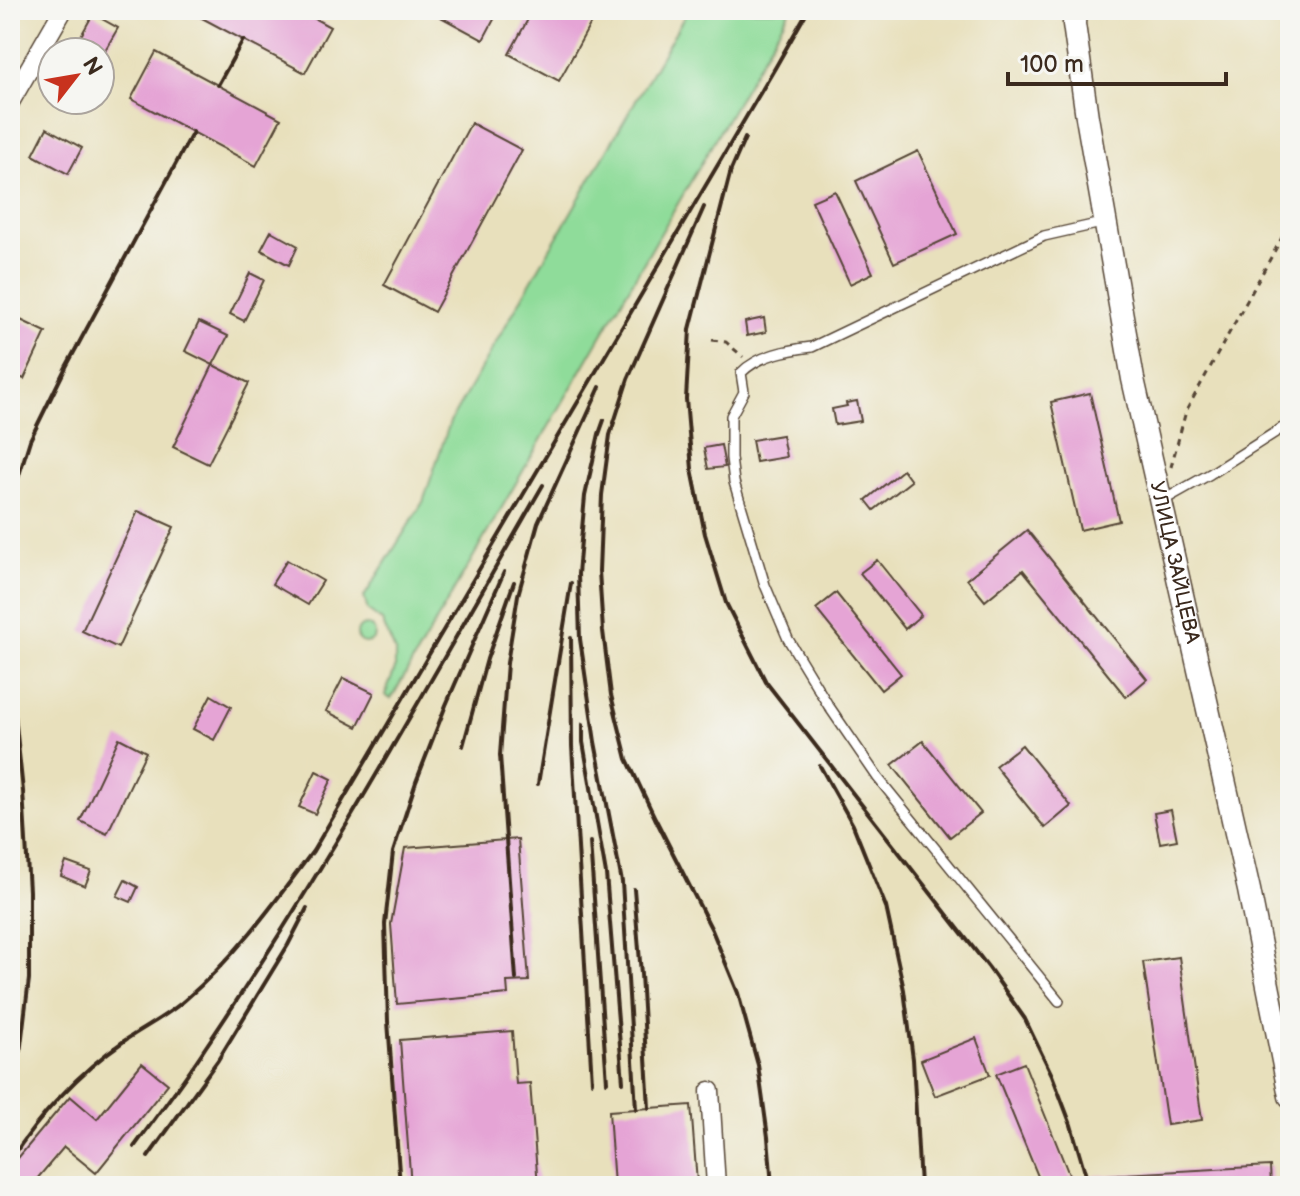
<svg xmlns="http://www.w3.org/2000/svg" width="1300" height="1196" font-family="'Balsamiq Sans',sans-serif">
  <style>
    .green { fill: #8fdc9a; stroke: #65835c; stroke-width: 2 }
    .building { fill: #e5a4d5 }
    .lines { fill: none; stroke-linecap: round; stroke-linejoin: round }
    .service-casing { stroke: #554536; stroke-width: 12 }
    .minor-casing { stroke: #554536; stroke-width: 21 }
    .tertiary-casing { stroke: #554536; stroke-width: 25 }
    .path { stroke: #554536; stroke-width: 3; stroke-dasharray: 6 6; stroke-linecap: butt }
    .service { stroke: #fff; stroke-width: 9 }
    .minor { stroke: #fff; stroke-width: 18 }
    .tertiary { stroke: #fff; stroke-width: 22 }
    .rail { stroke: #3b2a1e; stroke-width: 4 }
    .labels { text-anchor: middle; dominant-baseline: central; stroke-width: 6; stroke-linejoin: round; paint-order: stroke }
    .street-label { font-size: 20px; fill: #3b2a1e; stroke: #f6f6f2 }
  </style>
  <rect width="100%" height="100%" fill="#f6f6f2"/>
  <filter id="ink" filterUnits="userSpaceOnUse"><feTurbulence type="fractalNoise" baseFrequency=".0125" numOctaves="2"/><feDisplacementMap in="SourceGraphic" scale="16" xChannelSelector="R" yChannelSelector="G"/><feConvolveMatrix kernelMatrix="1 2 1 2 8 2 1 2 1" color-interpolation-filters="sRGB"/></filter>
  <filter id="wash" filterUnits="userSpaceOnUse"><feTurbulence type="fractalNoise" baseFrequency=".006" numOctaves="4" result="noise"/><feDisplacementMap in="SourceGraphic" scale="32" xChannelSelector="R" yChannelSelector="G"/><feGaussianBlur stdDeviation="1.8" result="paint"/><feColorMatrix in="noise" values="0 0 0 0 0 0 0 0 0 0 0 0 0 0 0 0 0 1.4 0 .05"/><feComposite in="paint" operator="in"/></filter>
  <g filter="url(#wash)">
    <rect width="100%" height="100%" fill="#e8e0bc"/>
    <!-- green -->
    <g class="green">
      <polygon points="688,10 790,10 391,699 385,695 395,669 395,651 382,621 368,611 364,597 423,502 450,422"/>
      <circle cx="366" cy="634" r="9"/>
    </g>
    <g id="blocks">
      <!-- building -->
      <g class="building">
        <polygon points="187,10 299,10 330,27 305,73"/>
        <polygon points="428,10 499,10 483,40"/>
        <polygon points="533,10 598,10 559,81 509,54"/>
        <polygon points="93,14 118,28 104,52 72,52"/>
        <polygon points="156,52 281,119 256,166 131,99"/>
        <polygon points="471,123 522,150 434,312 384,285"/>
        <polygon points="47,128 82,148 68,174 33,155"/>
        <polygon points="918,151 957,234 894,263 856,181"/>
        <polygon points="835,191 873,273 850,284 812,201"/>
        <polygon points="271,231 298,246 289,265 261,250"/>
        <polygon points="250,273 264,280 244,321 230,314"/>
        <polygon points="10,315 46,332 24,379 10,373"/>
        <polygon points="764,318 766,332 747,336 745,322"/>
        <polygon points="199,322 228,336 213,365 185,351"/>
        <polygon points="213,365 249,383 208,464 173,447"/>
        <polygon points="1090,393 1119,521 1080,530 1051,402"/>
        <polygon points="857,401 861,421 835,425 832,409 847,406 846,403"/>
        <polygon points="782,435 786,457 756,462 752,440"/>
        <polygon points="721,445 725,467 708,469 704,448"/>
        <polygon points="903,470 911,481 874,510 866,500"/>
        <polygon points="138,511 174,527 118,648 82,631"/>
        <polygon points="1027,530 1147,679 1126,697 1023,570 985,601 967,579"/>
        <polygon points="287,560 323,581 308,605 272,584"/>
        <polygon points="877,560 921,615 905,629 860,573"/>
        <polygon points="836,593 901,674 881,690 816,609"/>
        <polygon points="343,678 374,693 357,727 326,711"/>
        <polygon points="211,695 231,707 214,740 193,729"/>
        <polygon points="119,738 146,752 107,834 80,821"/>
        <polygon points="923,741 981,813 950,837 892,765"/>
        <polygon points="1022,745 1071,806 1045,828 995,766"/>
        <polygon points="316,771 332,779 315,814 299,807"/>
        <polygon points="1171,810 1177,840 1160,843 1154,813"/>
        <polygon points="518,839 529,981 507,982 508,994 397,1004 391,924 405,848"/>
        <polygon points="66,862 91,871 85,886 61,876"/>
        <polygon points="125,880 138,887 131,902 117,896"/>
        <polygon points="1179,957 1202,1120 1167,1125 1143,962"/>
        <polygon points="512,1031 516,1084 530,1083 538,1186 411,1186 400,1040"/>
        <polygon points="976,1038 990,1075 935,1096 921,1060"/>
        <polygon points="142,1063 168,1084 96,1173 64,1147 31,1186 10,1186 10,1173 15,1165 13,1164 70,1096 97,1119"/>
        <polygon points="1024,1063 1070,1177 1270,1166 1271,1186 1042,1186 996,1074"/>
        <polygon points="691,1105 697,1183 614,1186 609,1111"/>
      </g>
    </g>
  </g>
  <g filter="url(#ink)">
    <use href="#blocks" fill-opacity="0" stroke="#554536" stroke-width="2"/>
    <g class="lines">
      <!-- service casing -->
      <g class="service-casing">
        <g id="service">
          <polyline points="1162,501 1210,474 1290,423"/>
          <path d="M 1059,1001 L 878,778 L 828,705 L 788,639 L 765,585 L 734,482 L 731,458 L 731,416 L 744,392 L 741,373 C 758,355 788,350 812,347 L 1044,236 L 1106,222"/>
        </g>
      </g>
      <!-- minor casing -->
      <g class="minor-casing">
        <g id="minor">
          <polyline points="10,102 63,10"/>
          <polyline points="710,1091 716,1186"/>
        </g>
      </g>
      <!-- tertiary casing -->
      <g class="tertiary-casing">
        <g id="tertiary">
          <path id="s1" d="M 1075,10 L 1074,24 L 1087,117 L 1133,379 L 1249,890 L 1290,1096"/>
        </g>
      </g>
      <!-- path -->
      <g class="path">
        <polyline points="712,340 726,342 743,357"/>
        <polyline points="1171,467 1186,411 1290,223"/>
      </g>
      <!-- service -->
      <use href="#service" class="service"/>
      <!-- minor -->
      <use href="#minor" class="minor"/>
      <!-- tertiary -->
      <use href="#tertiary" class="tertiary"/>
      <!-- rail -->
      <g class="rail">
        <polyline points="218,85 243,40"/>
        <polyline points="745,138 731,170 690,329 686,399 692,469 705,534 726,603 766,682 989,968 1025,1019 1052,1075 1071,1125 1086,1176"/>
        <polyline points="704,207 628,379 610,435 602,495 599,571 603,631 611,695 627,759 655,818 712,930 738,993 758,1065 768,1137 772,1186"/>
        <polyline points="604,420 599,434 585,496 578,574 580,639 595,742 622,882 636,1109"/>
        <polyline points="10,504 30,440 66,367 193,132"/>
        <polyline points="571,638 572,746 592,1082"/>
        <polyline points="10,668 23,791 29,891 29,979 21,1045 10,1112"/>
        <polyline points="583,724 583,742 606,874 623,1082"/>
        <polyline points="463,746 487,659 514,582"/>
        <polyline points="820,766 853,825 886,907 904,990 913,1059 920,1186"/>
        <polyline points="538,784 571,583"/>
        <polyline points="10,815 18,845"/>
        <polyline points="590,842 607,1082"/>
        <polyline points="634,889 641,974 649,1108"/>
        <polyline points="516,979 500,755 507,663 518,595 538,523 600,387"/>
        <path d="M 134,1147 C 158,1114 183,1082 205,1048 C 328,867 434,674 543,485"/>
        <polyline points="148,1157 218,1060 288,945 307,908"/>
        <path d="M 10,1161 C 39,1116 79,1072 124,1041 C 144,1027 167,1016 185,1000 C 236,956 273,905 313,851 L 775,68 L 808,10"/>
        <polyline points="400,1186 388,1021 385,924 393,852 416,782 446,705 504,572"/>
      </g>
    </g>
  </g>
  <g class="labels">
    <!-- street labels -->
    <g class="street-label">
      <text stroke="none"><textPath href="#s1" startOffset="562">УЛИЦА ЗАЙЦЕВА</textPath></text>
    </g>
  </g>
  <!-- margin -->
  <rect width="1300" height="1196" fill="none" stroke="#f6f6f2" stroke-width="40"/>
  <!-- north arrow -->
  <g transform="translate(76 76) rotate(59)"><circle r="38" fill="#f6f6f2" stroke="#aba49d" stroke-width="2"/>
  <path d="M0-6L14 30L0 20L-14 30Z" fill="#c8321e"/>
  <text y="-12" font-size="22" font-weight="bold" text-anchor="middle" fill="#3b2a1e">N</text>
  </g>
  <!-- scale -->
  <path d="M1008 72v12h218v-12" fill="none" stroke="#3b2a1e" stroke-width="4"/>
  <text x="1020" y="72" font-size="24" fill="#3b2a1e" stroke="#f6f6f2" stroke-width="6" paint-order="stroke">100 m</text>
</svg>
